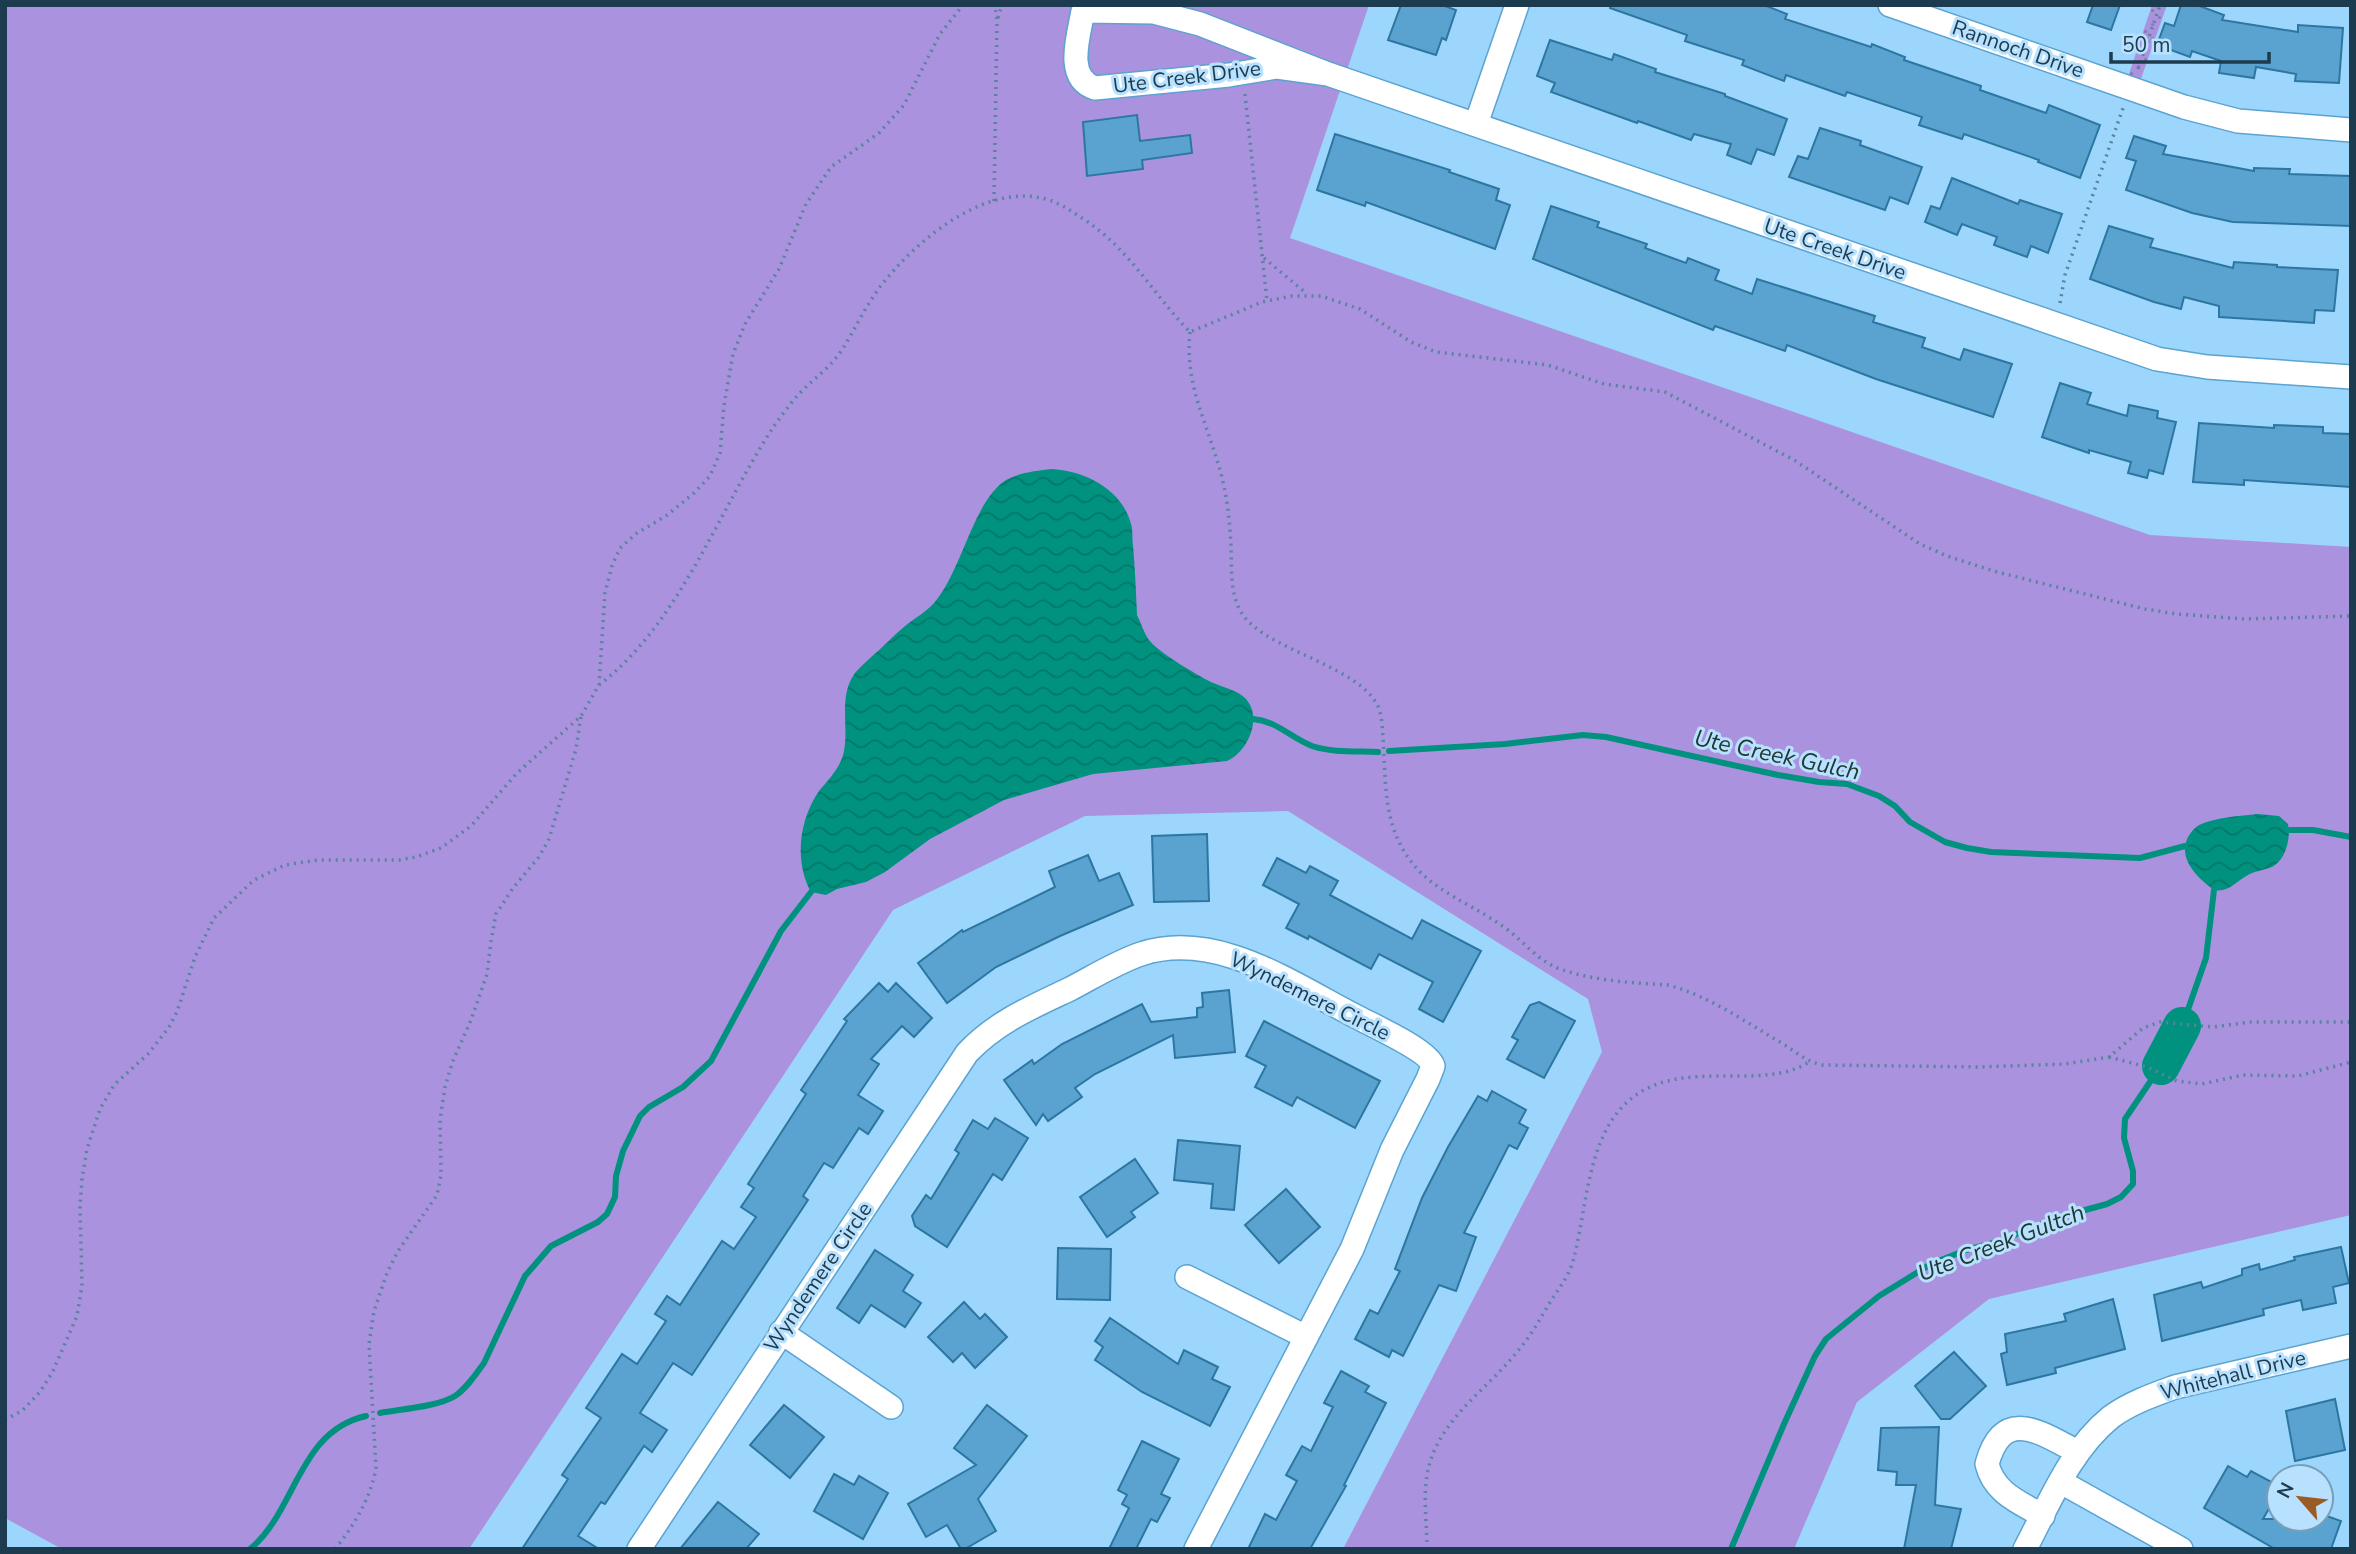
<svg xmlns="http://www.w3.org/2000/svg" width="2356" height="1554" font-family="'Nunito Sans',sans-serif">
  <style>
    .green { fill: #aa92de }
    .park { fill: url(#park-dots) }
    .water { fill: url(#water-waves) }
    .lines { fill: none; stroke-linecap: round; stroke-linejoin: round }
    .stream { stroke: #00927e; stroke-width: 6 }
    .river { stroke: #00927e; stroke-width: 38 }
    .building { fill: #5aa2cf; stroke: #2c77a1; stroke-width: 2 }
    .street-casing { stroke: #5ba3d0; stroke-width: 26 }
    .path { stroke: #59839f; stroke-width: 3.5; stroke-dasharray: 2 5; stroke-linecap: butt }
    .street { stroke: #fff; stroke-width: 23 }
    .labels { text-anchor: middle; dominant-baseline: central; stroke-width: 6; stroke-linejoin: round; paint-order: stroke }
    .street-label { font-size: 21px; fill: #1d3b4e; stroke: #b7e1fe }
    .water-label { font-size: 23px; font-style: italic; fill: #203933; stroke: #b7e1fe }
  </style>
  <defs>
    <pattern id="park-dots" width="8" height="8" patternUnits="userSpaceOnUse" patternTransform="scale(1.75)"><rect width="8" height="8" fill="#aa92de"/><path d="M2 2h.1M6 6h.1" fill="none" stroke="#8a78b6" stroke-width="1.8" stroke-linecap="round"/></pattern>
    <pattern id="water-waves" width="16" height="10" patternUnits="userSpaceOnUse" patternTransform="scale(1.75)"><rect width="16" height="10" fill="#00927e"/><path d="M0 5q4-4 8 0t8 0" fill="none" stroke="#027869"/></pattern>
  </defs>
  <rect width="100%" height="100%" fill="#9dd6fc"/>
  <!-- green -->
  <polygon class="green" points="5,5 1369,5 1290,238 2150,535 2351,547 2351,1215 1989,1299 1857,1402 1794,1549 1343,1549 1602,1052 1588,999 1288,811 1085,816 893,910 469,1549 62,1549 5,1518"/>
  <!-- park -->
  <polygon class="park" points="2152,5 2167,5 2137,90 2125,86"/>
  <!-- water -->
  <g class="water">
    <path d="M 1052,469 C 1085,471 1122,489 1131,524 C 1133,530 1132,539 1133,545 C 1135,569 1136,592 1137,615 C 1141,623 1144,633 1149,640 C 1158,652 1197,675 1211,682 C 1222,687 1237,690 1245,698 C 1264,717 1247,753 1227,761 L 1093,774 L 1004,800 L 930,839 L 885,872 L 866,882 L 837,889 L 826,895 L 811,892 C 794,861 799,820 819,791 C 829,779 841,767 844,751 C 849,726 838,696 855,673 C 859,668 865,663 870,658 C 882,648 893,636 905,626 C 915,618 926,612 934,603 C 962,571 973,501 1006,480 C 1021,472 1036,471 1052,469 Z"/>
    <path d="M 2258,814 L 2279,816 L 2288,824 C 2291,837 2286,857 2275,865 C 2268,870 2257,870 2248,875 C 2236,881 2229,893 2214,890 C 2198,878 2177,859 2188,837 C 2191,832 2194,828 2199,825 C 2217,817 2239,816 2258,814 Z"/>
  </g>
  <g class="lines">
    <!-- stream -->
    <g class="stream">
      <path d="M 1253,719 C 1277,721 1291,738 1312,746 C 1333,753 1357,751 1378,752"/>
      <polyline points="1389,751 1505,744 1583,735 1606,737 1778,775 1819,782 1847,784 1879,796 1895,806 1910,822 1945,842 1967,848 1991,852 2140,858 2185,846"/>
      <polyline points="2290,830 2313,830 2351,837"/>
      <polyline points="2185,1018 2206,958 2214,890"/>
      <path d="M 380,1413 C 401,1409 437,1407 455,1396 C 467,1388 476,1374 484,1363 L 525,1276 L 551,1246 L 598,1222 L 607,1214 L 615,1197 L 616,1176 L 623,1151 L 640,1116 L 649,1107 L 683,1087 L 711,1061 L 781,931 L 811,892"/>
      <path d="M 250,1549 C 296,1512 298,1431 366,1416"/>
      <polyline points="1731,1549 1784,1424 1815,1356 1826,1339 1879,1296 1931,1264 1966,1250 1997,1242 2056,1218 2107,1204 2121,1197 2133,1184 2133,1171 2124,1138 2125,1119 2154,1076"/>
    </g>
    <!-- river -->
    <polyline class="river" points="2161,1066 2182,1026"/>
  </g>
  <!-- building -->
  <g class="building">
    <polygon points="1401,5 1442,5 1456,10 1446,40 1442,38 1436,55 1388,40"/>
    <polygon points="1610,5 1764,5 1787,14 1785,19 1871,47 1872,44 1905,57 1904,60 1981,86 1980,90 2046,113 2049,105 2100,125 2080,178 2038,162 2039,160 1964,134 1962,139 1919,125 1922,117 1847,92 1845,96 1786,75 1784,81 1742,65 1744,60 1685,41 1687,35 1610,8"/>
    <polygon points="2093,5 2120,5 2111,30 2087,22"/>
    <polygon points="2181,5 2197,5 2224,15 2222,20 2298,32 2298,25 2343,28 2339,83 2295,81 2296,74 2256,67 2254,78 2219,73 2221,61 2192,51 2190,57 2157,45 2165,23 2174,26"/>
    <polygon points="1550,40 1612,60 1614,54 1656,69 1655,72 1725,94 1725,96 1787,119 1774,155 1757,149 1751,164 1727,155 1731,144 1694,134 1691,140 1638,121 1637,123 1551,92 1555,83 1537,76"/>
    <polygon points="1137,115 1140,141 1190,135 1192,153 1142,160 1143,169 1087,176 1083,122"/>
    <polygon points="1820,128 1861,141 1860,145 1922,167 1908,204 1890,197 1885,210 1789,177 1798,156 1808,159"/>
    <polygon points="1335,134 1450,170 1449,172 1499,189 1496,200 1510,205 1495,249 1366,202 1365,206 1317,190"/>
    <polygon points="2134,136 2166,146 2163,154 2254,171 2254,168 2290,169 2289,174 2351,176 2351,226 2233,222 2192,213 2126,190 2136,161 2126,158"/>
    <polygon points="1952,178 2018,204 2020,200 2062,214 2048,253 2031,246 2027,257 1994,245 1997,237 1962,224 1957,235 1925,222 1931,206 1940,209"/>
    <polygon points="1551,206 1599,222 1597,227 1647,244 1645,248 1686,263 1688,258 1719,270 1715,280 1752,294 1757,279 1875,316 1873,322 1925,338 1922,347 1960,360 1964,349 2012,364 1993,417 1876,379 1787,345 1785,351 1715,326 1713,330 1533,259"/>
    <polygon points="2109,226 2153,239 2150,247 2233,268 2234,262 2277,265 2277,267 2338,270 2334,311 2315,310 2314,323 2219,317 2219,306 2184,297 2181,309 2154,302 2090,279"/>
    <polygon points="2060,383 2091,393 2087,404 2127,416 2129,405 2158,411 2157,418 2176,422 2163,474 2149,470 2147,478 2128,473 2131,462 2089,450 2089,453 2042,437"/>
    <polygon points="2199,423 2274,428 2274,425 2323,427 2323,433 2351,434 2351,487 2244,480 2244,485 2193,482"/>
    <polygon points="1207,834 1209,901 1154,902 1152,836"/>
    <polygon points="1088,855 1099,881 1119,873 1133,905 1060,936 996,967 947,1003 918,963 962,930 963,932 1055,887 1049,871"/>
    <polygon points="1277,858 1306,873 1310,866 1338,881 1330,895 1412,939 1422,920 1481,951 1443,1022 1419,1009 1433,982 1379,954 1371,969 1309,936 1308,939 1286,928 1299,904 1263,885"/>
    <polygon points="879,983 888,992 896,983 932,1018 914,1037 902,1026 871,1059 879,1064 858,1095 883,1111 868,1134 859,1128 833,1168 824,1163 803,1196 808,1200 692,1375 673,1363 640,1413 667,1430 652,1452 644,1446 605,1504 601,1502 578,1536 599,1549 522,1549 568,1479 562,1475 601,1418 586,1408 622,1354 637,1364 666,1321 655,1314 667,1296 680,1305 722,1241 734,1249 756,1217 741,1207 754,1188 748,1184 806,1094 801,1090 847,1021 844,1019"/>
    <polygon points="1229,990 1235,1052 1175,1058 1173,1035 1095,1074 1075,1088 1082,1097 1048,1121 1043,1114 1036,1125 1004,1080 1032,1060 1034,1064 1062,1044 1142,1004 1151,1022 1197,1017 1197,1008 1203,1007 1202,993"/>
    <polygon points="1539,1002 1575,1021 1544,1078 1507,1059 1518,1040 1512,1037 1530,1005"/>
    <polygon points="1264,1021 1380,1081 1355,1128 1297,1097 1292,1106 1255,1087 1266,1066 1246,1056"/>
    <polygon points="1492,1091 1526,1110 1519,1123 1528,1128 1517,1149 1509,1145 1464,1233 1476,1237 1456,1291 1439,1285 1403,1356 1392,1350 1389,1357 1355,1339 1370,1310 1378,1314 1400,1271 1395,1269 1422,1198 1448,1147 1478,1096 1487,1101"/>
    <polygon points="995,1118 1028,1138 1002,1180 993,1174 947,1247 915,1226 912,1216 926,1195 931,1199 959,1153 955,1150 973,1120 988,1129"/>
    <polygon points="1178,1140 1240,1146 1234,1210 1211,1208 1213,1184 1174,1180"/>
    <polygon points="1135,1159 1158,1193 1131,1212 1135,1217 1107,1237 1080,1197"/>
    <polygon points="1286,1189 1320,1227 1279,1263 1245,1225"/>
    <polygon points="2341,1247 2349,1283 2333,1287 2336,1303 2303,1310 2301,1300 2263,1309 2264,1315 2162,1341 2154,1295 2201,1282 2203,1288 2242,1275 2242,1269 2259,1264 2260,1270 2295,1260 2294,1257"/>
    <polygon points="1058,1248 1111,1249 1110,1300 1057,1299"/>
    <polygon points="875,1250 913,1275 903,1291 921,1303 905,1327 871,1305 859,1323 837,1308"/>
    <polygon points="2113,1299 2125,1349 2055,1368 2056,1373 2007,1385 2001,1354 2007,1352 2005,1334 2066,1321 2064,1314"/>
    <polygon points="964,1302 980,1319 985,1314 1007,1337 975,1368 962,1353 953,1362 928,1337"/>
    <polygon points="1110,1318 1178,1364 1184,1350 1218,1367 1212,1379 1230,1387 1210,1426 1142,1392 1095,1360 1103,1347 1095,1341"/>
    <polygon points="1954,1352 1986,1386 1950,1419 1941,1419 1915,1386"/>
    <polygon points="1341,1371 1369,1386 1365,1392 1386,1403 1344,1485 1346,1486 1310,1549 1248,1549 1265,1514 1276,1520 1297,1481 1286,1475 1302,1446 1311,1451 1333,1407 1324,1403"/>
    <polygon points="2335,1399 2345,1450 2295,1461 2286,1411"/>
    <polygon points="784,1405 824,1437 790,1478 750,1445"/>
    <polygon points="987,1405 1027,1436 978,1499 996,1531 965,1549 961,1549 947,1525 926,1537 908,1504 976,1465 954,1448"/>
    <polygon points="1939,1427 1935,1505 1961,1509 1951,1549 1904,1549 1916,1485 1896,1485 1897,1472 1878,1470 1881,1428"/>
    <polygon points="1142,1441 1179,1459 1161,1494 1170,1498 1157,1522 1151,1519 1136,1549 1109,1549 1129,1508 1122,1504 1127,1495 1118,1490"/>
    <polygon points="2228,1466 2247,1477 2251,1471 2279,1486 2279,1491 2263,1519 2321,1519 2321,1514 2341,1521 2331,1549 2275,1549 2204,1508"/>
    <polygon points="834,1474 854,1485 859,1476 888,1493 863,1539 814,1511"/>
    <polygon points="718,1502 759,1534 746,1549 680,1549"/>
  </g>
  <g class="lines">
    <!-- street casing -->
    <g class="street-casing">
      <g id="street">
        <polyline points="1890,5 2184,107 2238,121 2351,130"/>
        <path d="M 1328,74 L 1277,67 L 1229,75 L 1095,88 C 1064,78 1079,35 1083,11 L 1154,12 L 1200,24 L 1328,74 L 2157,359 L 2207,367 L 2351,377"/>
        <polyline points="1476,124 1517,5"/>
        <polyline points="1187,1277 1306,1337"/>
        <polyline points="781,1332 891,1407"/>
        <polyline points="2061,1482 2181,1549"/>
        <path d="M 2043,1516 C 2019,1502 1994,1493 1987,1464 C 2003,1404 2042,1434 2078,1452"/>
        <path d="M 639,1549 L 967,1053 C 996,1022 1032,1007 1070,989 C 1093,977 1117,962 1141,954 C 1217,929 1294,985 1359,1018 C 1374,1026 1429,1051 1433,1066 L 1428,1079 L 1392,1150 L 1352,1249 L 1196,1549"/>
        <path d="M 2025,1549 C 2049,1504 2070,1450 2111,1417 C 2130,1403 2153,1395 2175,1387 L 2351,1346"/>
      </g>
    </g>
    <!-- path -->
    <g class="path">
      <polyline points="998,18 1002,5"/>
      <polyline points="2138,69 2160,5"/>
      <polyline points="1245,94 1267,301"/>
      <polyline points="994,201 997,20 995,5"/>
      <polyline points="1264,258 1307,294"/>
      <polyline points="2060,303 2065,275 2123,108"/>
      <path d="M 1190,332 C 1185,381 1203,414 1217,460 C 1226,488 1230,518 1231,548 C 1232,574 1229,604 1250,623 C 1279,651 1354,668 1375,701 C 1382,711 1382,725 1383,737 C 1385,766 1384,799 1393,827 C 1414,889 1461,895 1508,930 C 1526,944 1540,963 1563,970 C 1596,981 1634,983 1668,985 C 1709,996 1744,1021 1780,1042 C 1795,1051 1806,1062 1823,1065 L 1981,1067 L 2065,1064 L 2109,1057 L 2143,1028 L 2160,1022 L 2213,1027 L 2250,1022 L 2351,1022"/>
      <path d="M 599,685 C 679,624 718,512 772,429 C 780,418 789,405 798,395 C 812,380 830,368 842,350 C 855,329 865,307 880,287 C 915,241 987,180 1049,200 C 1061,204 1071,211 1082,218 C 1129,248 1152,293 1190,332 L 1262,302 L 1292,296 L 1321,296 L 1360,309 L 1411,342 L 1436,352 L 1548,365 L 1604,384 L 1665,392 L 1794,460 L 1920,544 L 1947,556 L 1997,572 L 2145,609 L 2177,614 L 2244,619 L 2351,616"/>
      <polyline points="2109,1057 2147,1067 2177,1081 2202,1084 2243,1075 2298,1076 2351,1062"/>
      <polyline points="5,1420 23,1410 40,1392 53,1371 77,1316 82,1286 80,1207 82,1179 87,1149 100,1109 114,1085 149,1053 169,1027 177,1012 195,957 214,918 254,880 285,865 318,860 399,860 416,857 441,848 471,826 517,773 581,716 599,685 605,593 612,566 620,548 637,533 666,516 694,493 710,476 720,453 724,405 733,354 745,324 779,269 806,204 831,167 879,133 904,105 940,34 963,5"/>
      <path d="M 335,1549 C 354,1526 371,1497 376,1468 L 369,1344 L 374,1311 L 387,1273 L 398,1251 L 437,1195 L 441,1175 L 440,1120 L 445,1087 L 452,1063 L 471,1020 L 487,974 L 491,941 L 496,914 L 513,888 L 539,857 L 549,839 L 576,749 L 581,716"/>
      <path d="M 1427,1549 C 1427,1518 1421,1489 1431,1459 C 1446,1415 1489,1387 1517,1352 C 1531,1336 1541,1317 1552,1299 C 1561,1286 1571,1272 1574,1257 C 1588,1204 1587,1126 1639,1093 C 1691,1060 1765,1091 1809,1062"/>
    </g>
    <!-- street -->
    <use href="#street" class="street"/>
  </g>
  <g class="labels">
    <!-- street labels -->
    <g class="street-label">
      <text transform="translate(2018 49) rotate(19)">Rannoch Drive</text>
      <text transform="translate(1187 77) rotate(-7)">Ute Creek Drive</text>
      <text transform="translate(1835 249) rotate(19)">Ute Creek Drive</text>
      <text transform="translate(1310 996) rotate(26)">Wyndemere Circle</text>
      <text transform="translate(818 1277) rotate(-56)">Wyndemere Circle</text>
      <text transform="translate(2233 1375) rotate(-14)">Whitehall Drive</text>
    </g>
    <!-- water labels -->
    <g class="water-label">
      <text transform="translate(1777 755) rotate(12)">Ute Creek Gulch</text>
      <text transform="translate(2001 1243) rotate(-21)">Ute Creek Gultch</text>
    </g>
  </g>
  <!-- border -->
  <rect width="2356" height="1554" fill="none" stroke="#1d3b4e" stroke-width="14"/>
  <!-- north arrow -->
  <g transform="translate(2300 1498) rotate(298)"><circle r="33" fill="#b7e1fe" stroke="#799fb8" stroke-width="2"/>
  <path d="M0-5L12 26L0 18L-12 26Z" fill="#9b5c24"/>
  <text y="-10" font-size="19" font-weight="bold" text-anchor="middle" fill="#1d3b4e">N</text>
  </g>
  <!-- scale -->
  <path d="M2111 52v10h158v-10" fill="none" stroke="#1d3b4e" stroke-width="3.5"/>
  <text x="2122" y="52" font-size="21" fill="#1d3b4e" stroke="#b7e1fe" stroke-width="5" paint-order="stroke">50 m</text>
</svg>
